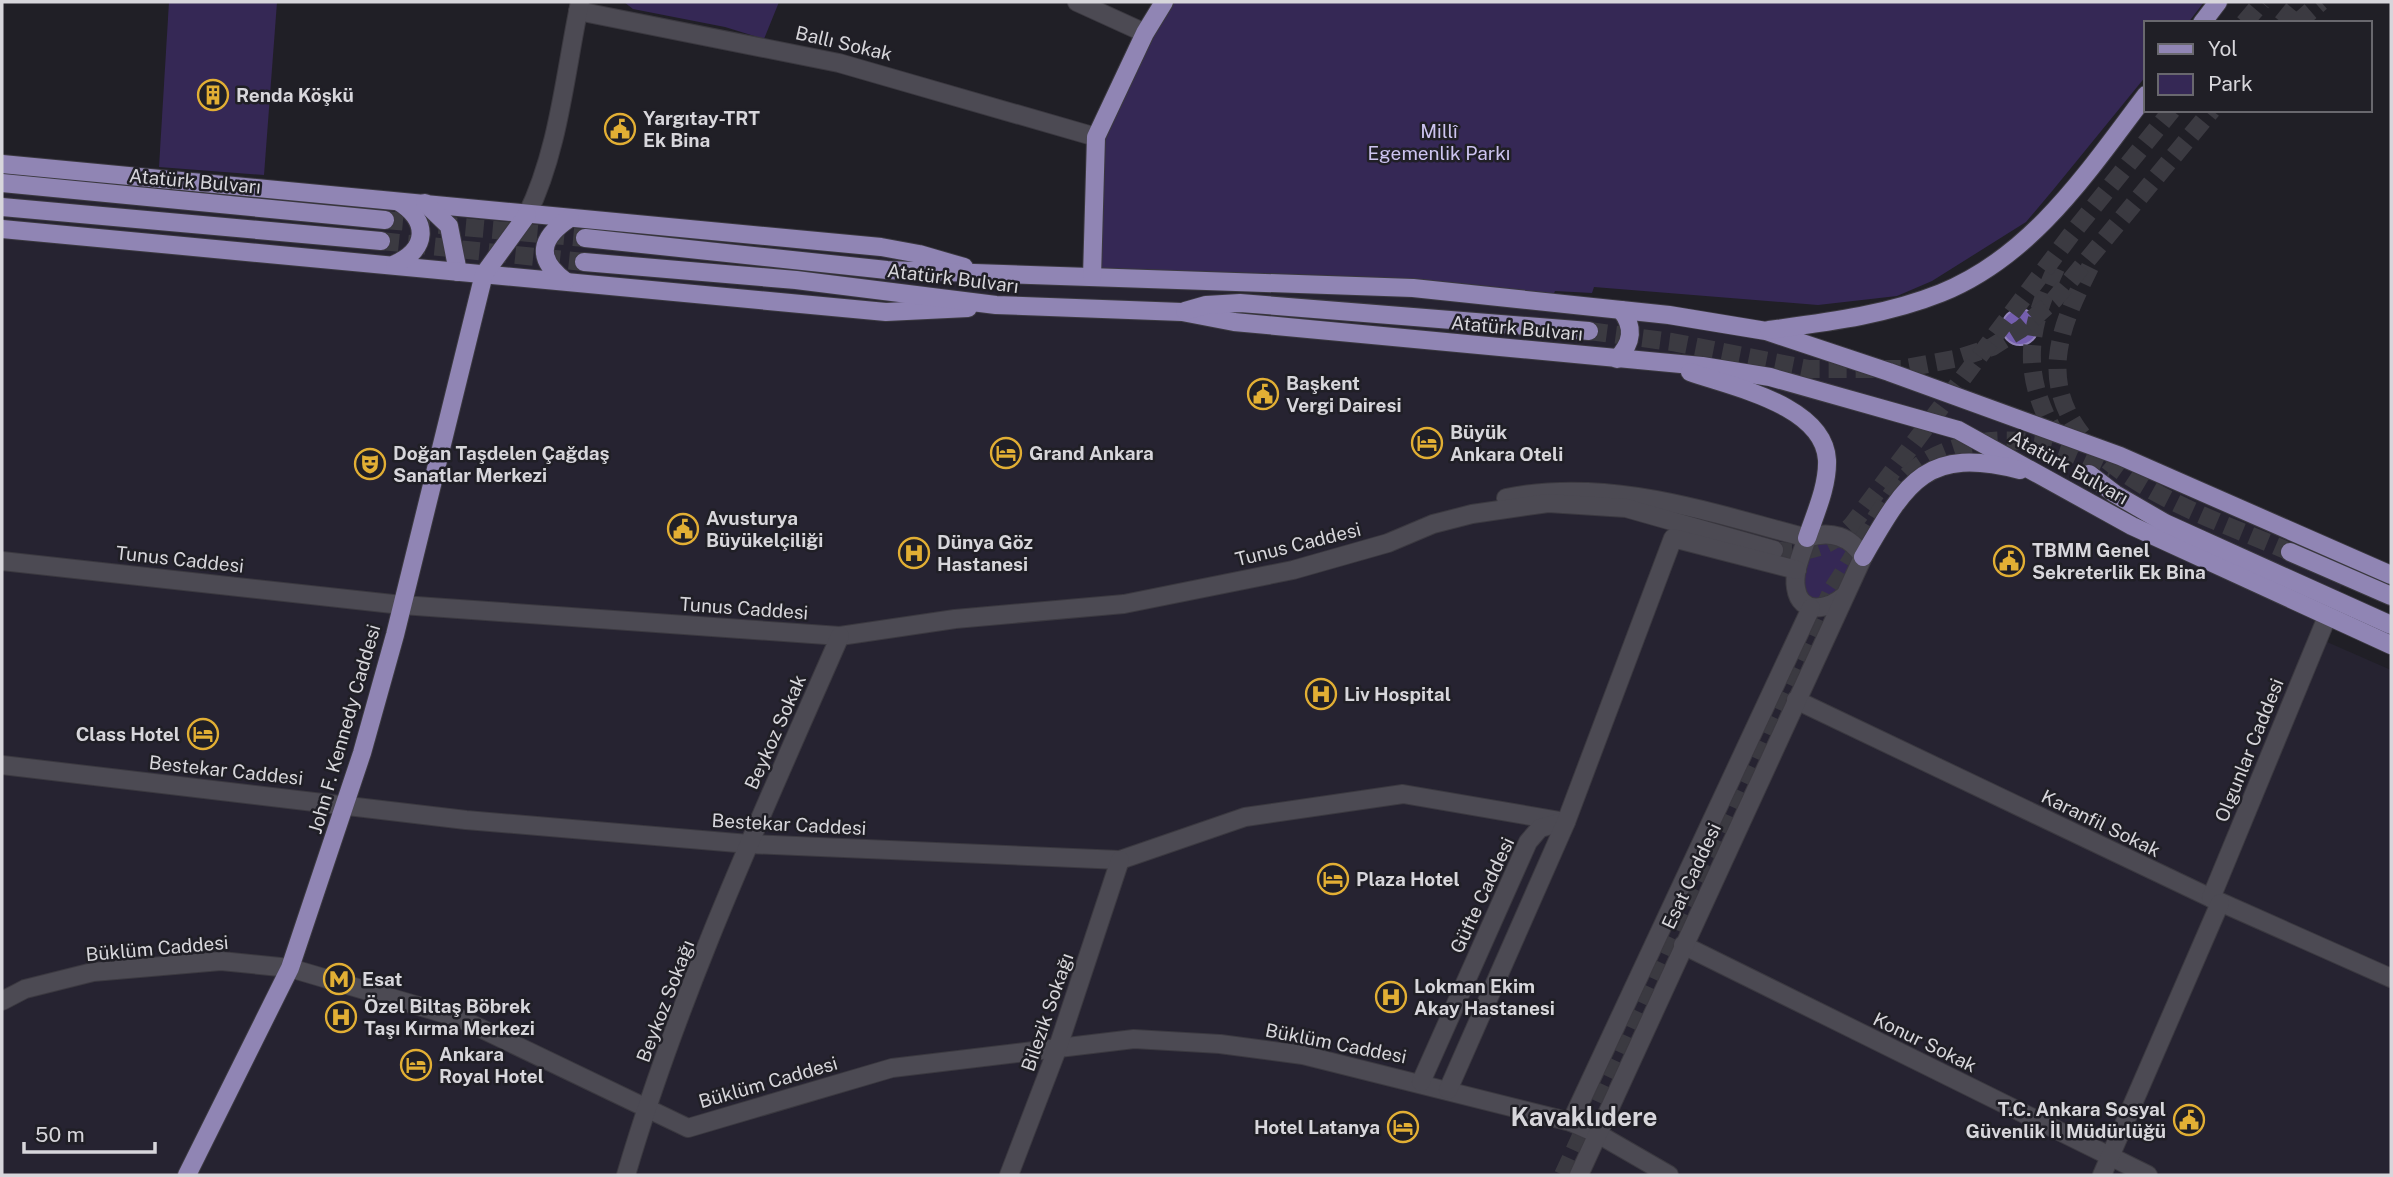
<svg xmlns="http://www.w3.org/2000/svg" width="2393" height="1177" font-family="'Public Sans',sans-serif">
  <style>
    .built { fill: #262331 }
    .green { fill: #352855 }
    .water { fill: #755faf; stroke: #9283bc; stroke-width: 2 }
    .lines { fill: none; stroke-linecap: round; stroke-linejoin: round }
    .minor-tunnel { stroke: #3b3a41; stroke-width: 18; stroke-dasharray: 18 9; stroke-linecap: butt }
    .major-tunnel { stroke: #3b3a41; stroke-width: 18; stroke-dasharray: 18 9; stroke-linecap: butt }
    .minor-casing { stroke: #3b3940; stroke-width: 20 }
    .major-casing { stroke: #3b3940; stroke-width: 20 }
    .minor { stroke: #4c4a53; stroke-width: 18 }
    .major { stroke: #9085b4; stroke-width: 18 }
    .labels { text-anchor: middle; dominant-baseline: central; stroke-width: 5; stroke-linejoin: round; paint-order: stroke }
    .street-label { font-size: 19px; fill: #d7d6db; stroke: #201f26 }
    .poi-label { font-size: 19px; font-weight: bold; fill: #d7d6db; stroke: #201f26; text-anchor: start }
    .park-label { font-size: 19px; fill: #cdc4f0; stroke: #201f26 }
    .district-label { font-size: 26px; font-weight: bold; fill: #d7d6db; stroke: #201f26 }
  </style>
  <rect width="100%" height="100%" fill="#201f26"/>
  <!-- built -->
  <polygon class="built" points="2,164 424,203 955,264 1413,288 1766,331 1889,372 2354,558 2318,638 2391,670 2391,1175 2,1175"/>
  <!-- green -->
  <g class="green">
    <polygon points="169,2 277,2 264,175 159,167"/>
    <polygon points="624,2 779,2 764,39 725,27 633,9"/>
    <polygon points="1164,2 2204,2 2188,23 2146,23 2146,76 2053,190 2026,222 1932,281 1897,296 1818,305 1594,287 1592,293 1555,291 1550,303 1092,277 1096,137"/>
    <polygon points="1807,538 1857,547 1844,596 1811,608 1797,570"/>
  </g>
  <!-- water -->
  <circle class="water" cx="2020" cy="327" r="18"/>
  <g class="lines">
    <!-- minor-tunnel -->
    <polyline class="minor-tunnel" points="1563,1175 1833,588"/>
    <!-- major-tunnel -->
    <g class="major-tunnel">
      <polyline points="2244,23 2262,2"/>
      <polyline points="2282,23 2299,2"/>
      <polyline points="2297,23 2321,2"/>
      <polyline points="385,220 585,238"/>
      <polyline points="381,241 584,262"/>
      <path d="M 2090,267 C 2076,296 2061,325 2058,357 C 2047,470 2210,516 2290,552"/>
      <path d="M 2056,268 C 2026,333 2021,375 2058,439"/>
      <polyline points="1589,331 1672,342 1809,369 1901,369 1959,358 1992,347 2021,329 2054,300 2212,110"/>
      <path d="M 1774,550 C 1805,555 1830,548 1852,525 L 2070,236 L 2172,110"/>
      <path d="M 1833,588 C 1857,553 1875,513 1902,481 C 1933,445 1991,435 2036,443 C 2062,447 2086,460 2111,471"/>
    </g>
    <!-- minor casing -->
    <g class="minor-casing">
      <g id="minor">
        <polyline points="1077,2 1145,33"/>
        <polyline points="578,11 839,63 1096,137"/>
        <path d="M 527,215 C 559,150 565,73 580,2"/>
        <path d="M 1506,498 C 1609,477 1708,512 1807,538"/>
        <path d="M 1807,538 C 1802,553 1793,572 1796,588 C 1800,616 1829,609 1844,596"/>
        <polyline points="2,561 402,605 840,636 955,619 1124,604 1293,570 1388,543 1433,524 1472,514 1548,503 1626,508 1774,550"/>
        <polyline points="1796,700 2211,898 2391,978"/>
        <polyline points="2,765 466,820 749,844 1120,860 1245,817 1403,794 1566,822"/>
        <polyline points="2211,898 2327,617"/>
        <polyline points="1683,945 2148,1175"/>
        <polyline points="2,1001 25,989 93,972 221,961 290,968 459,1018 688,1128 892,1068 1134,1039 1220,1044 1303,1055 1571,1122 1598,1134 1669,1175"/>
        <polyline points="1421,1082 1528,842 1540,828 1562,822"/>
        <polyline points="1448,1090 1566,822 1673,538 1797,570"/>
        <polyline points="1571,1122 1811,608"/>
        <path d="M 626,1175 C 680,991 763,812 840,636"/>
        <polyline points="1009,1175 1058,1047 1120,860"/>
        <path d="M 1579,1175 L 1863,557 C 1851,536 1830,530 1807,538"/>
        <polyline points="2102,1175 2220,903"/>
      </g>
    </g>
    <!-- major casing -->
    <g class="major-casing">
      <g id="major">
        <polyline points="2202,23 2218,2"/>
        <polyline points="2,164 881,247 919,254 964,267"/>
        <polyline points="2,183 385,220"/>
        <polyline points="425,203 449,226 458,272"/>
        <polyline points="2,207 381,241"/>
        <polyline points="2,229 886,312 968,308"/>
        <polyline points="585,238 887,270 1413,288 1669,315 1766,331 1889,372 2120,456 2391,575"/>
        <polyline points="584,262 796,280 996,305 1182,312 1234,322 1702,366 1770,377 1958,430 2132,526 2391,645"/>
        <path d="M 395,264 C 428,249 429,221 399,202"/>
        <polyline points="1092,277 1096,137 1145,33 1164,2"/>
        <path d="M 565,281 C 535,258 540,238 570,218"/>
        <polyline points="1185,311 1206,305 1240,303 1589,331"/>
        <path d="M 1769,330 C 1828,322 1886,315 1941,293 C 2033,256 2089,170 2146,95"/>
        <path d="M 1617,359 C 1632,343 1635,328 1621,310"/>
        <path d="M 1690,372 C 1732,387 1824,405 1827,460 C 1828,486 1815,514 1807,538"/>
        <polyline points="2089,474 2115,494 2165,523 2391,625"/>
        <polyline points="2290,552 2391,596"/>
        <path d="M 1863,557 C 1907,481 1926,446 2020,470"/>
        <polyline points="187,1175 290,968 362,753 395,635 484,274 527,215"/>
      </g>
    </g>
    <!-- minor -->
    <use href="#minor" class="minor"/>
    <!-- major -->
    <use href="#major" class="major"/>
  </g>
  <!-- icons -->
  <defs>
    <g id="building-ring" transform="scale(1.575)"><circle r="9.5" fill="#201f26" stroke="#e2af34" stroke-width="1.5"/><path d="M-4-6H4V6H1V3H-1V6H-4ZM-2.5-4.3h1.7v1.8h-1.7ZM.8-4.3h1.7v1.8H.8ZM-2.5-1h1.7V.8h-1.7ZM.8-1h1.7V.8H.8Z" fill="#e2af34"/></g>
    <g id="civic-ring" transform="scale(1.575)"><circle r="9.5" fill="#201f26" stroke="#e2af34" stroke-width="1.5"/><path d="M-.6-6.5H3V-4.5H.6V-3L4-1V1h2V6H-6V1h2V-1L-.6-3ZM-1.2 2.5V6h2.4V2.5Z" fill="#e2af34"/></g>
    <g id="hotel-ring" transform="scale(1.575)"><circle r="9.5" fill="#201f26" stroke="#e2af34" stroke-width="1.5"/><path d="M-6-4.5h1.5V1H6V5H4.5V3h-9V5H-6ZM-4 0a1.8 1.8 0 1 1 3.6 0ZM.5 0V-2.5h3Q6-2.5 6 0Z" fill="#e2af34"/></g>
    <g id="theatre-ring" transform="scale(1.575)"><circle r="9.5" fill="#201f26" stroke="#e2af34" stroke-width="1.5"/><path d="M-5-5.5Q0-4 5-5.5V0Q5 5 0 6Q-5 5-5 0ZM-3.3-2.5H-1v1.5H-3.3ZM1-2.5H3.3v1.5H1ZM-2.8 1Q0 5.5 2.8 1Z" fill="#e2af34"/></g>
    <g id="hospital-ring" transform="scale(1.575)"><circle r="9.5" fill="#201f26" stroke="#e2af34" stroke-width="1.5"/><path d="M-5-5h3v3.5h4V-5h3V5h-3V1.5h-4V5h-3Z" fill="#e2af34"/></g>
    <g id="metro-ring" transform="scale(1.575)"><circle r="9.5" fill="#201f26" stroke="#e2af34" stroke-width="1.5"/><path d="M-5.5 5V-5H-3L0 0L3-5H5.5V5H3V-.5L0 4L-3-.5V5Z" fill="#e2af34"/></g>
  </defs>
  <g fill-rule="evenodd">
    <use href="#building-ring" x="213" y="95"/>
    <use href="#civic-ring" x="620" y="129"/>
    <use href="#civic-ring" x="1263" y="394"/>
    <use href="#hotel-ring" x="1427" y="443"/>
    <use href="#hotel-ring" x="1006" y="453"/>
    <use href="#theatre-ring" x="370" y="464"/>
    <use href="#civic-ring" x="683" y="529"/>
    <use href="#hospital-ring" x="914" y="553"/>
    <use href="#civic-ring" x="2009" y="561"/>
    <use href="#hospital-ring" x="1321" y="694"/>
    <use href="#hotel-ring" x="203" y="734"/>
    <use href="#hotel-ring" x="1333" y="879"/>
    <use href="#metro-ring" x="339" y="979"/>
    <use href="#hospital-ring" x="1391" y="997"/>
    <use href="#hospital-ring" x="341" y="1017"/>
    <use href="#hotel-ring" x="416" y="1065"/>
    <use href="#civic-ring" x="2189" y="1120"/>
    <use href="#hotel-ring" x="1403" y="1127"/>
  </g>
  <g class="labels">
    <!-- street labels -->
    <g class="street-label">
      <text transform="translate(844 43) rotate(13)">Ballı Sokak</text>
      <text transform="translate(195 181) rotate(5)">Atatürk Bulvarı</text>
      <text transform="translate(953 278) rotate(7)">Atatürk Bulvarı</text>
      <text transform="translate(1517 328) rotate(5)">Atatürk Bulvarı</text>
      <text transform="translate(2069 467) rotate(29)">Atatürk Bulvarı</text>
      <text transform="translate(1298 544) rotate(-14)">Tunus Caddesi</text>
      <text transform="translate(180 559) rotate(6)">Tunus Caddesi</text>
      <text transform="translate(744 608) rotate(4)">Tunus Caddesi</text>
      <text transform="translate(344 729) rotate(-74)">John F. Kennedy Caddesi</text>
      <text transform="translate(775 732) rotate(-66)">Beykoz Sokak</text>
      <text transform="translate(2249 750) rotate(-68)">Olgunlar Caddesi</text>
      <text transform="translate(226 770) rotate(6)">Bestekar Caddesi</text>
      <text transform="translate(2101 823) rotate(26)">Karanfil Sokak</text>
      <text transform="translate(789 824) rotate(3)">Bestekar Caddesi</text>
      <text transform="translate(1691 876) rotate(-65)">Esat Caddesi</text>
      <text transform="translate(1482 895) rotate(-65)">Güfte Caddesi</text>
      <text transform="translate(157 948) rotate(-5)">Büklüm Caddesi</text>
      <text transform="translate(665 1001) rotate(-69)">Beykoz Sokağı</text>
      <text transform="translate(1047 1012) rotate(-71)">Bilezik Sokağı</text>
      <text transform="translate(1925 1042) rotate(26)">Konur Sokak</text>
      <text transform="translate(1336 1043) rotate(11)">Büklüm Caddesi</text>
      <text transform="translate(768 1082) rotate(-16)">Büklüm Caddesi</text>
    </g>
    <!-- poi labels -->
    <g class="poi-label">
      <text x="236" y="95">Renda Köşkü</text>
      <text x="643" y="118">Yargıtay-TRT<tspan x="643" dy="22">Ek Bina</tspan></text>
      <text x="1286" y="383">Başkent<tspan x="1286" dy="22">Vergi Dairesi</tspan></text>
      <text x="1450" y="432">Büyük<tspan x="1450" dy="22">Ankara Oteli</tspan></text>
      <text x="393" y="453">Doğan Taşdelen Çağdaş<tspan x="393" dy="22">Sanatlar Merkezi</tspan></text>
      <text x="1029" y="453">Grand Ankara</text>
      <text x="706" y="518">Avusturya<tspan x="706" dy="22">Büyükelçiliği</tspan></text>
      <text x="937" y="542">Dünya Göz<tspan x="937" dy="22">Hastanesi</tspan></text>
      <text x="2032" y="550">TBMM Genel<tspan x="2032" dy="22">Sekreterlik Ek Bina</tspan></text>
      <text x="1344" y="694">Liv Hospital</text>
      <text x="180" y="734" text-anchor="end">Class Hotel</text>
      <text x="1356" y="879">Plaza Hotel</text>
      <text x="362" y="979">Esat</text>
      <text x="1414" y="986">Lokman Ekim<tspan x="1414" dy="22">Akay Hastanesi</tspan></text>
      <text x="364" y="1006">Özel Biltaş Böbrek<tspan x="364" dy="22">Taşı Kırma Merkezi</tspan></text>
      <text x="439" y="1054">Ankara<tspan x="439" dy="22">Royal Hotel</tspan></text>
      <text x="2166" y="1109" text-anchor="end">T.C. Ankara Sosyal<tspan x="2166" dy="22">Güvenlik İl Müdürlüğü</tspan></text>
      <text x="1380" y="1127" text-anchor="end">Hotel Latanya</text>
    </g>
    <!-- park labels -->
    <g class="park-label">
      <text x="1439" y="131">Millî<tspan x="1439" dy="22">Egemenlik Parkı</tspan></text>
    </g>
    <!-- district labels -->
    <g class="district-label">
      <text x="1584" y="1116">Kavaklıdere</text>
    </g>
  </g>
  <!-- border -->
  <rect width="2393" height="1177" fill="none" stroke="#d7d6db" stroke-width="7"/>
  <!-- legend -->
  <rect x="2144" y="21" width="228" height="91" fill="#201f26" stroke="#69686e" stroke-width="2"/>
  <rect x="2158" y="44" width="35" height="10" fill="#9085b4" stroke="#69686e" stroke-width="2"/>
  <text x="2208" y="56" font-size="21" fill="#d7d6db">Yol</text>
  <rect x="2158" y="74" width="35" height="21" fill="#352855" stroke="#69686e" stroke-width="2"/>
  <text x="2208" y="91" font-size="21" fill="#d7d6db">Park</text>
  <!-- scale -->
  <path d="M24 1142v10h131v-10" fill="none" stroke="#d7d6db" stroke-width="3.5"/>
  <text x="35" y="1142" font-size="21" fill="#d7d6db" stroke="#201f26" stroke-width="5" paint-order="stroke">50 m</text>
</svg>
